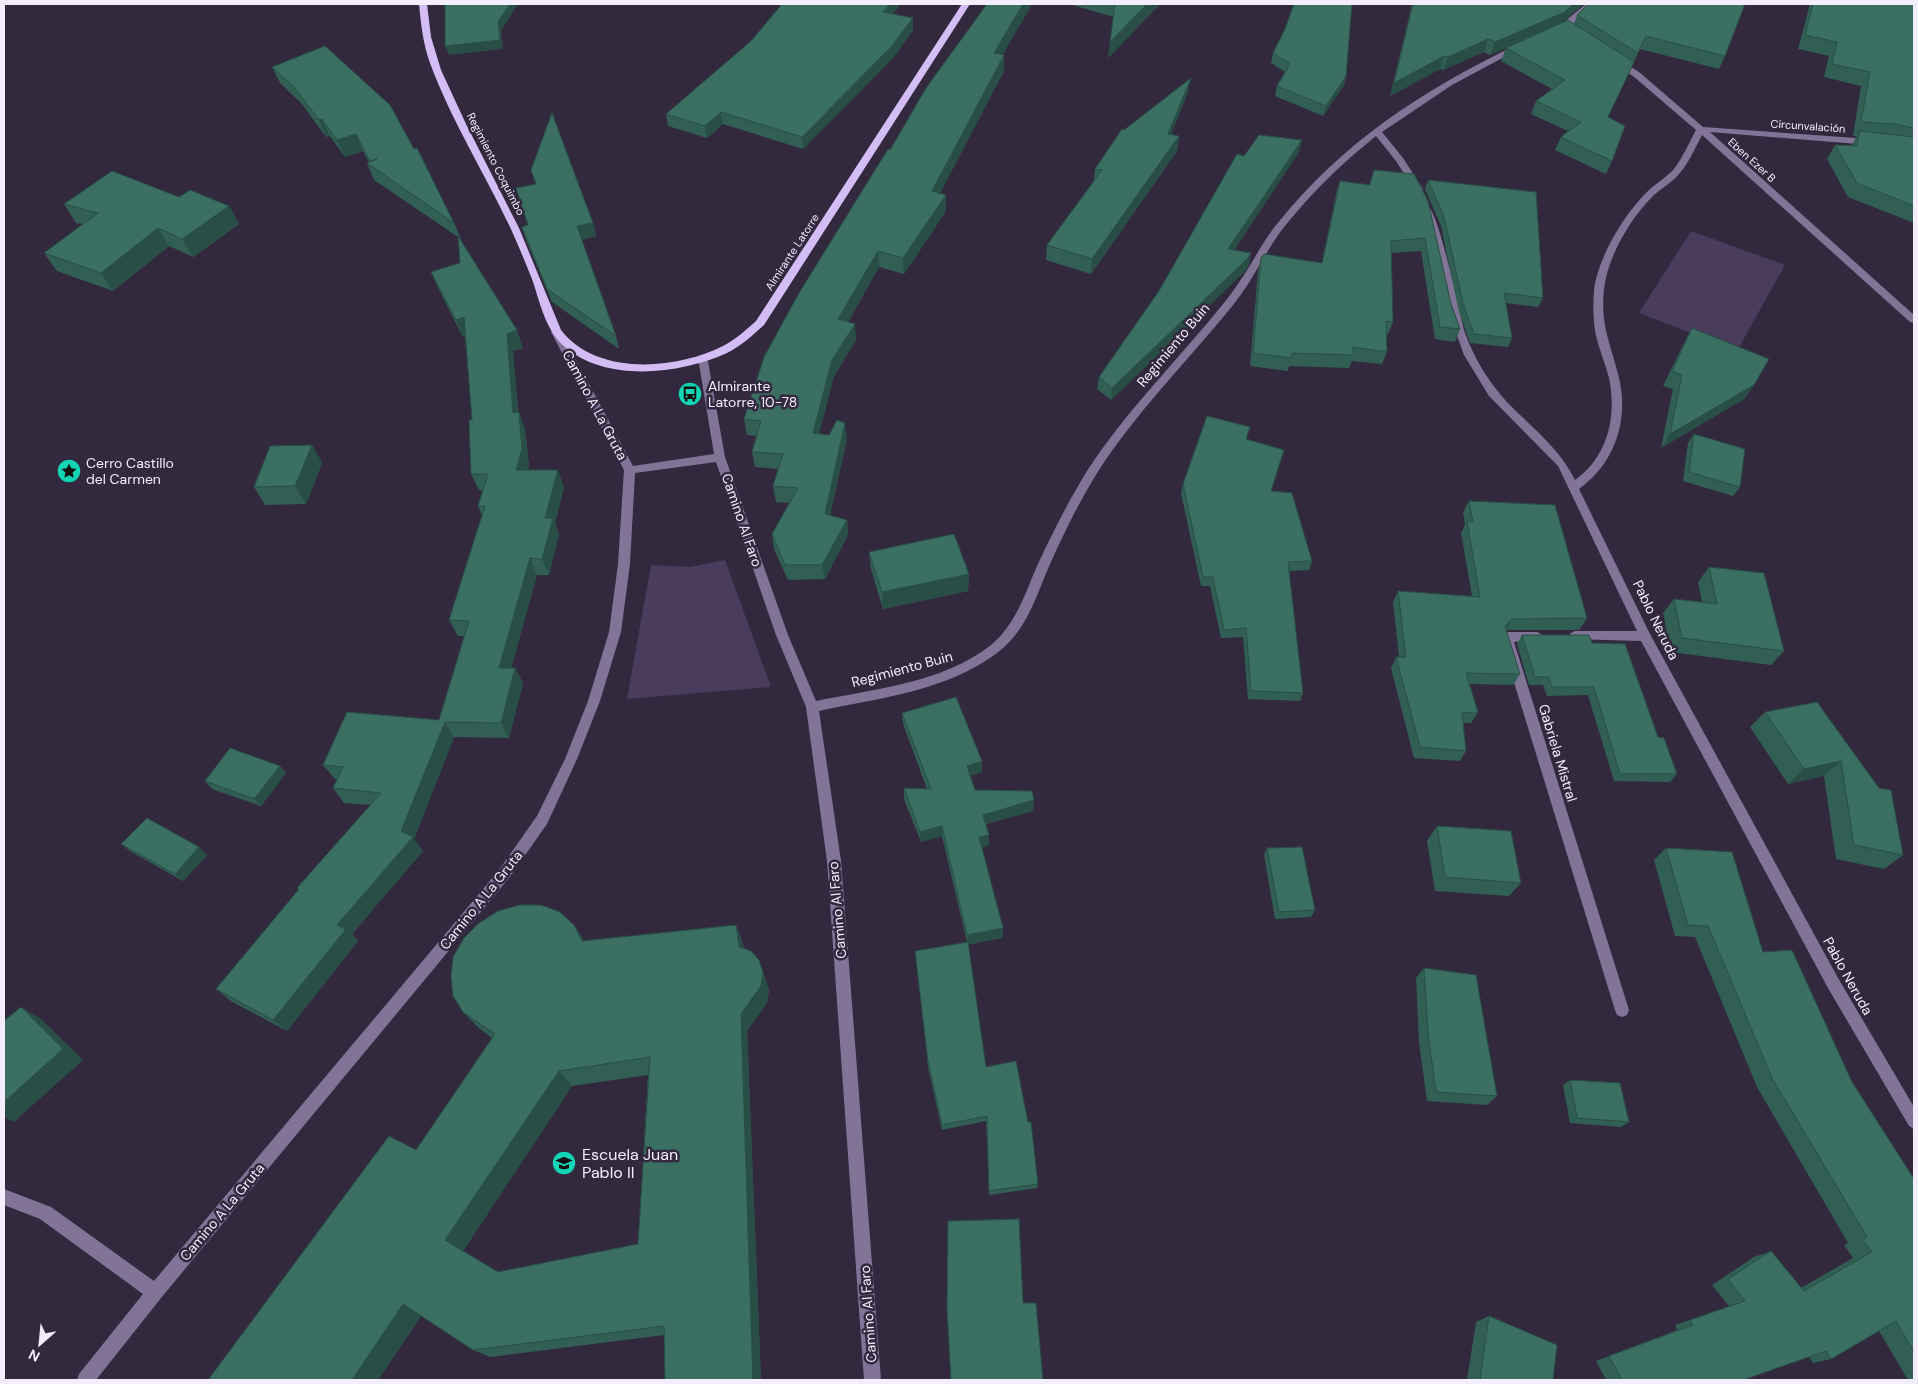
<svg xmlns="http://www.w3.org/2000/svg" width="1918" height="1384" font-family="'DM Sans',sans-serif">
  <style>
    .green { fill: #4a3c5d }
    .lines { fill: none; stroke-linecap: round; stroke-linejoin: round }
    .minor { fill: #827496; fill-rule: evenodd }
    .major { fill: #d4bcf5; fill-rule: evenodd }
    .wall { fill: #325f54; fill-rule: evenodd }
    .shaded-wall { fill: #294e45 }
    .building { fill: #3a6f62; stroke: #294e45; fill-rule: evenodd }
    .labels { text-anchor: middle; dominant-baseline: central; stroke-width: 5; stroke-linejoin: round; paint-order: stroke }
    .far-street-label { font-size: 11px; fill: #f3edfc; stroke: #32293f }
    .street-label { font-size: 14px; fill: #f3edfc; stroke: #32293f }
    .poi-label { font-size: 14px; fill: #f3edfc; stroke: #32293f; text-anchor: start }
    .near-poi-label { font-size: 16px; fill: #f3edfc; stroke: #32293f; text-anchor: start }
  </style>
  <rect width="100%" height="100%" fill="#32293f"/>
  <!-- green -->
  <g class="green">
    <polygon points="1691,231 1785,265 1737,351 1639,313"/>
    <polygon points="725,560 771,687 627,699 651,565 690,567"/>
  </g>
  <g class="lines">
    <!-- minor -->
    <g class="minor">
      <path d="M 1586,4 L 1594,4 C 1585,14 1568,35 1554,34 L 1554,30 Z"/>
      <path d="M 1514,46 L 1521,48 L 1452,85 L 1382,132 L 1403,158 L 1423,189 L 1421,191 L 1415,191 L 1396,161 L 1376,136 C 1341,164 1309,195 1281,231 C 1264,254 1252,282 1233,305 C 1187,362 1133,415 1094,478 C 1077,506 1063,535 1050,564 C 1036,596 1027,631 997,653 C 947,691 879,698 819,711 L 841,861 L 881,1380 L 864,1380 L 827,861 L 806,707 L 776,635 L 716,462 L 635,473 L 630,564 L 621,632 L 600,701 L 577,759 L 547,824 L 509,878 L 161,1298 L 96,1380 L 77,1380 L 79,1374 L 143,1294 L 40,1219 L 4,1205 L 4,1189 L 51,1207 L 154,1281 L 499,870 L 537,816 L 565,759 L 588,701 L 609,632 L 618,564 L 624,470 L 551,332 L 552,330 L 556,329 L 561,332 L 633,466 L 714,454 L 698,358 L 699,356 L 707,356 L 725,457 L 788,635 L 816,701 C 874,689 943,683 991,645 C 1017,623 1025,593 1038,564 C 1053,532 1069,500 1087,471 C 1124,414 1171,367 1214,315 C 1225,302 1235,289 1244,275 C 1255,258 1264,240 1277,224 C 1343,142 1420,92 1514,46 Z"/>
      <path d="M 1614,60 L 1620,60 L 1639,72 L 1703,127 L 1870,139 L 1874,142 L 1870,145 L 1710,132 L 1914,315 L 1914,323 L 1910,322 L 1702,135 C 1695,148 1689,163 1679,174 C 1672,183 1661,188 1653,196 C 1630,219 1608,256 1604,289 C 1600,326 1611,344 1619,378 C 1629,420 1615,463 1579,489 L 1650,634 L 1838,978 L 1914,1107 L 1914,1129 L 1909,1126 L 1828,988 L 1641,641 L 1571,639 L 1569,636 L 1571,633 L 1575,631 L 1637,631 L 1558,466 L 1489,396 L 1464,355 L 1449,313 L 1429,225 L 1421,207 L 1426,204 C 1439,209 1459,313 1465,333 C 1474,358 1488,381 1506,401 C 1531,427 1559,447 1575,480 C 1608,457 1617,416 1609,378 C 1605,362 1598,347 1595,331 C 1593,317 1593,303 1594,290 C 1598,257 1625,213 1648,191 C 1656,183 1666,178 1674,169 C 1683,157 1689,143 1696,130 L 1633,76 L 1614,64 Z"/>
      <polygon points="1506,632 1537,632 1541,634 1543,637 1541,640 1514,642 1629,1010 1627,1015 1622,1017 1617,1015 1615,1010 1500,637 1502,634"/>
    </g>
    <!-- major -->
    <path class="major" d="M 419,4 L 427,4 L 431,37 L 441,70 L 466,124 L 519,228 L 561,330 C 596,376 676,370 723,346 C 735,340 746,330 756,321 L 962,4 L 970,4 L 764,325 C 753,335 741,346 727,353 C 680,374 607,383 565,347 C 545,330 540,302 532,279 C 525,262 518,244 510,227 C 484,172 451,120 430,63 C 423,44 421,24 419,4 Z"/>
  </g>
  <!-- wall -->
  <g class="wall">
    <polygon points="1032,4 1002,55 1004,71 940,193 946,211 904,274 879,267 848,322 856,340 834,376 819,434 847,439 830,515 847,520 848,535 825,579 788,580 774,549 772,534 790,503 776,502 773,486 778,469 755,467 752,452 757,436 747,435 744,419 890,150"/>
    <polygon points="1069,4 1160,4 1108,58 1114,17"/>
    <polygon points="1412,4 1584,4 1561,23 1574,24 1577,15 1725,56 1719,69 1640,49 1608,117 1612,161 1606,174 1555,150 1561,137 1568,131 1531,114 1536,101 1552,89 1501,61 1506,48 1490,55 1484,52 1443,70 1440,69 1390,96"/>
    <polygon points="1810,4 1914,4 1914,223 1848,197 1827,159 1835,145 1851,146 1857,136 1853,136 1861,86 1824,77 1829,56 1798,49"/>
    <polygon points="892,14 913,30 893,58 803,149 723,124 707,138 668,126 666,114"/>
    <polygon points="325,46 454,223 461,239 459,238 523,348 513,351 518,412 525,429 529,466 527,470 564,487 555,523 559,534 549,575 537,575 511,668 515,668 523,683 509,738 454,737 414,839 423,851 352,934 358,941 287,1031 231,1001 216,989 299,890 297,888 371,805 344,803 333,788 337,779 335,779 323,765 439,720 464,636 458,636 449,620 482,515 478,506 483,491 479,490 471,474 472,420 465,337 463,337 439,290 431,272 460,263 458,237 374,180 367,163 369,162 363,151 345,157 330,136 326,137 302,104 280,83 272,67"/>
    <polygon points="1273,53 1346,76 1344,85 1323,116 1275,96 1277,86 1285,72 1271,63"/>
    <polygon points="1188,92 1171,134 1179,136 1177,151 1091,274 1046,260 1047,245 1094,181 1095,169 1124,130"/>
    <polygon points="1299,152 1234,250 1251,253 1249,265 1245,271 1111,400 1097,389 1099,377 1159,291 1244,156"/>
    <polygon points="531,170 593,223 596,236 581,240 616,336 619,349 552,302 526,240 522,227 528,225 536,184"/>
    <polygon points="1374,170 1414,174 1451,304 1460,329 1455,342 1435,339 1421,251 1391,253 1393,322 1388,334 1386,334 1387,352 1382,364 1352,361 1349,368 1289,366 1288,371 1250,366 1258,271 1261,258 1322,263 1336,194 1340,181 1369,185"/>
    <polygon points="1428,180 1543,298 1538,307 1506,303 1512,338 1508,347 1470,343 1459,312 1441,226 1425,189"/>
    <polygon points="179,197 229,206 239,224 193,257 169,246 113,291 57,271 44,253 83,224 76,223 64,204"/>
    <polygon points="1692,328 1754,385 1744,399 1661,448 1673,389 1663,386 1684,343"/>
    <polygon points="1694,434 1740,487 1733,496 1683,481 1688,443"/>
    <polygon points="1246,439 1271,491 1312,561 1309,570 1289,571 1303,693 1300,701 1248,699 1243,637 1221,638 1210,586 1201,586 1181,493 1183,484"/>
    <polygon points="312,445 322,463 306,504 265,505 254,487"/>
    <polygon points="1469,501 1587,618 1579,630 1506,630 1520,674 1513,685 1469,684 1478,712 1471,723 1463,723 1466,751 1460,761 1414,758 1391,668 1396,657 1399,657 1393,602 1398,591 1472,596 1461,533 1465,525 1463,512"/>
    <polygon points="869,552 969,574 968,591 883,609 871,569"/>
    <polygon points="1709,567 1784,651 1771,665 1670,652 1663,613 1674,599 1702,602 1698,582"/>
    <polygon points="1522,635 1592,643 1658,737 1677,774 1670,782 1614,781 1588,695 1547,696 1543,685 1529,685 1517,644"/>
    <polygon points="1817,702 1903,855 1884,869 1836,859 1824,776 1788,784 1750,727 1765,712"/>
    <polygon points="902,713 982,772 970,776 975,790 1033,811 986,824 989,835 989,845 982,847 1003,928 1002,938 968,944 986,1067 1038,1184 1037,1188 989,1195 986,1121 942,1130 928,1067 916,957 967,942 942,836 921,842 904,799 904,788 927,789 903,724"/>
    <polygon points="280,766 286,773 261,806 212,789 205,781"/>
    <polygon points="1437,826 1521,883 1509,896 1435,891 1427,841"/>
    <polygon points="121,844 207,855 183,881 130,851"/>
    <polygon points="1267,848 1315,910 1311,917 1275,919 1264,855"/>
    <polygon points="1666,848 1763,952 1852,1082 1914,1179 1914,1380 1908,1380 1879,1331 1831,1359 1813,1363 1809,1357 1743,1380 1606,1380 1596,1361 1677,1330 1675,1325 1729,1306 1712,1285 1754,1257 1771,1251 1801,1288 1853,1258 1844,1245 1848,1243 1757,1087 1695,937 1675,936 1654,860"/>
    <path d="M 574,925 L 584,941 L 736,925 L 743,944 L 744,949 L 763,972 L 769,990 L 767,1003 L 747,1031 L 761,1380 L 665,1380 L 664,1335 L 490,1357 L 473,1350 L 421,1316 L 378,1380 L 208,1380 L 416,1150 L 492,1038 L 479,1028 L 463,1012 ZM 648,1075 L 638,1244 L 498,1272 L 463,1251 L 572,1086 Z"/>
    <polygon points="1424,968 1497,1096 1487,1105 1427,1101 1419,1042 1416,978"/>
    <polygon points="1570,1080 1629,1122 1621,1127 1570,1123 1563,1085"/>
    <polygon points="1489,1316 1553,1380 1467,1380 1476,1322"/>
  </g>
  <!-- shaded-wall -->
  <g class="shaded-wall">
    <polygon points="510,4 518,4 501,31 503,49 449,55 445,46 498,22"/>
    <polygon points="890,4 901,4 884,24 883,12"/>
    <polygon points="1023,4 1032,4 994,70 994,53"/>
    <polygon points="1147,4 1160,4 1108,58 1110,42"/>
    <polygon points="1574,4 1584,4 1560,24 1490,55 1495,42"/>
    <polygon points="913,18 913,30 893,58 803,149 802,137"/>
    <polygon points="1488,39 1484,52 1443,70 1448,57"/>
    <polygon points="1004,55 1004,71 932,208 932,191"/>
    <polygon points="1444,56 1440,69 1390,96 1394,83"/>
    <polygon points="1346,76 1344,85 1323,116 1326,106"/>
    <polygon points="1191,78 1188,92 1166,148 1168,134"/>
    <polygon points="721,112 723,124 707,138 705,126"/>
    <polygon points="322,119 330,136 326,137 319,120"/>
    <polygon points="356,134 363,151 345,157 337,140"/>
    <polygon points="1179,136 1177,151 1091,274 1092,259"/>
    <polygon points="1302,140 1299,152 1226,262 1228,249"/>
    <polygon points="946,195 946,211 904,274 903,258"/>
    <polygon points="229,206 239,224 193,257 182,239"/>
    <polygon points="593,223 596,236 581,240 577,226"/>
    <polygon points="158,228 169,246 113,291 101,273"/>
    <polygon points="878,251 879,267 840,335 838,319"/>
    <polygon points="1251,253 1249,265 1245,271 1111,400 1112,388"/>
    <polygon points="464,317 471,335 463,337 456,320"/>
    <polygon points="855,324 856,340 834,376 815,449 813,433 832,360"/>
    <polygon points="517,330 523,348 513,351 520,430 513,413 507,334"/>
    <polygon points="1754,385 1744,399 1661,448 1670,434"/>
    <polygon points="519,412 525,429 529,466 523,486 516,470"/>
    <polygon points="845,423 847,439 827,529 825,514"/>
    <polygon points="312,445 322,463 306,504 295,486"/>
    <polygon points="558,470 564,487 555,523 559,534 549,575 542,559 545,518"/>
    <polygon points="847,520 848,535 825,579 822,565"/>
    <polygon points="530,558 537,575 507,683 499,668"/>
    <polygon points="969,574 968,591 883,609 882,592"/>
    <polygon points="1512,619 1505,630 1505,626"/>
    <polygon points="515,668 523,683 509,738 501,723"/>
    <polygon points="445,722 454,737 414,839 423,851 352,934 358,941 287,1031 273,1020 337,925 401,831"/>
    <polygon points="982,761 982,772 967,777 967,766"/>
    <polygon points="1841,761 1824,776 1788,784 1804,769"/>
    <polygon points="280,766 286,773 261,806 254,799"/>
    <polygon points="1034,800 1033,811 982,825 983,815"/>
    <polygon points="942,826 942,836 921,842 920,832"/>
    <polygon points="989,835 989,845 979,848 979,837"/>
    <polygon points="199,847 207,855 183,881 175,874"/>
    <polygon points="574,925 585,943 582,941"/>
    <polygon points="736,925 743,944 746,966 739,947"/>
    <polygon points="1003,928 1002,938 967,945 967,935"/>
    <polygon points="763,972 769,990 767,1003 747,1031 761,1380 753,1380 741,1014"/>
    <polygon points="21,1007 41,1019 83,1060 14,1122 4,1117 4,1102"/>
    <polygon points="559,1071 572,1086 463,1251 445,1240"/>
    <polygon points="403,1304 423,1313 378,1380 352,1380"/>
  </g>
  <!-- building -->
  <g class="building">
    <polygon points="445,4 510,4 498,22 500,40 445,46"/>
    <polygon points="782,4 890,4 883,12 913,18 892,46 802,137 721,112 705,126 666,114 751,41"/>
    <polygon points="987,4 1023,4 994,53 1004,55 932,191 946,195 903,258 878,251 838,319 855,324 832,360 813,433 829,435 837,420 845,423 825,514 847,520 822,565 785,565 772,534 798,488 773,486 783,454 752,452 761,421 744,419 764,357 799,293 888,149 890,150 926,88"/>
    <polygon points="1115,4 1147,4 1110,42"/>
    <polygon points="1294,4 1352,4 1346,76 1326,106 1277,86 1290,64 1273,53 1285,29"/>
    <polygon points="1413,4 1574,4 1565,12 1495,42 1488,39 1448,57 1444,56 1394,83"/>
    <polygon points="1588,4 1745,4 1725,56 1646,36 1638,53 1577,15"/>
    <polygon points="1813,4 1914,4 1914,128 1895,124 1861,122 1870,72 1832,64 1837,42 1805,35"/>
    <polygon points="1568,20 1634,62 1608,117 1625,126 1612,161 1561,137 1581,122 1536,101 1565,80 1506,48"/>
    <polygon points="325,46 390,105 414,149 417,148 454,223 367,163 377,159 370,161 356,134 337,140 322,119 319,120 294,87 272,67"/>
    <polygon points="1191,78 1168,134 1179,136 1092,259 1047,245 1102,170 1095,169 1122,129 1124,130"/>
    <polygon points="552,113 593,223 577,226 616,336 547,289 522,227 528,225 516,188 536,184 531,170"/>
    <polygon points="1860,131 1914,137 1914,206 1857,183 1835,145 1857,146"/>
    <polygon points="1259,135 1302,140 1228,249 1251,253 1247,259 1112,388 1099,377 1159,291 1237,154 1244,156"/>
    <polygon points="1374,170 1414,174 1428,201 1451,304 1460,329 1440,327 1425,238 1391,241 1393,322 1386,321 1387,352 1352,347 1354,355 1292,353 1291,358 1253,353 1261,258 1264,254 1322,263 1340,181 1370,185"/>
    <polygon points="112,171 179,197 190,190 229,206 182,239 158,228 101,273 44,253 98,213 64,204"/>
    <polygon points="1428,180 1536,192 1543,298 1504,293 1512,338 1474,334 1463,303 1444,217"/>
    <polygon points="458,236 517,330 507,334 513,413 519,412 522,449 516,470 558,470 545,518 553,518 542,559 530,558 499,668 515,668 501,723 445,722 401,831 413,837 337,925 346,929 273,1020 216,989 299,889 297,888 381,793 333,788 343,767 323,765 347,712 439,720 469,621 449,620 485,506 478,506 488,474 471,474 469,420 472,420 464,317 456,320 431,272 460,263"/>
    <polygon points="1692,328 1769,359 1754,385 1670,434 1682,375 1672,371"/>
    <polygon points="1207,416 1250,427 1246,439 1284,450 1271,491 1292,493 1312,561 1288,562 1303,693 1251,691 1246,628 1224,630 1213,577 1203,577 1183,484"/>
    <polygon points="1694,434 1745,449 1740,487 1689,472"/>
    <polygon points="312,445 295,486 254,487 270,446"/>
    <polygon points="1469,501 1555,505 1587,618 1512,619 1505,626 1520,674 1466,673 1478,712 1462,713 1466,751 1420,747 1396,657 1406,657 1398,591 1480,597 1467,521 1473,522"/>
    <polygon points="954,534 969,574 882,592 869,552"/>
    <polygon points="1709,567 1764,573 1784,651 1682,638 1674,599 1717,604"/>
    <polygon points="1522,635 1589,635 1592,643 1625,644 1658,737 1664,738 1677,774 1620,774 1594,687 1552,687 1549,677 1535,677"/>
    <polygon points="956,697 982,761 967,766 975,790 1032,791 1034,800 983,815 989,835 979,837 1003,928 967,935 942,826 920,832 904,788 931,789 902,713"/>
    <polygon points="1817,702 1879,788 1891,790 1903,855 1854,845 1841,761 1804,769 1765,712"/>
    <polygon points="230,748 280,766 254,799 205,781"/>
    <polygon points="147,818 199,847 175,874 121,844"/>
    <polygon points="1437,826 1511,831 1521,883 1445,877"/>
    <polygon points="1302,847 1315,910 1279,912 1267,848"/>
    <polygon points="1666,848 1732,852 1763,952 1792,950 1852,1082 1914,1179 1914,1352 1896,1321 1831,1359 1826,1351 1743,1380 1622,1380 1609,1356 1693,1325 1690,1320 1745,1301 1728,1279 1771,1251 1804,1291 1872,1252 1862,1239 1867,1237 1772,1078 1708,926 1688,925"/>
    <path d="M 520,905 L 541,905 L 560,912 L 574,925 L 582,941 L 736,925 L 739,947 L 751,951 L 759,960 L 763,972 L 761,986 L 741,1014 L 753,1380 L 665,1380 L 664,1326 L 473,1350 L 403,1304 L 352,1380 L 208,1380 L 389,1136 L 416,1150 L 495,1034 L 463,1012 L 453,996 L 451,977 L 453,957 L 464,938 L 479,923 L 498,911 ZM 650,1057 L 638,1244 L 498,1272 L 445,1240 L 559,1071 Z"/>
    <polygon points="968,942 986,1067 1016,1061 1028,1122 1031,1122 1038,1184 989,1191 987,1116 942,1125 928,1061 915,951"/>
    <polygon points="1424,968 1476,975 1497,1096 1436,1092 1428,1033"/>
    <polygon points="21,1007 63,1049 4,1102 4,1021"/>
    <polygon points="1570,1080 1620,1083 1629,1122 1577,1118"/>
    <polygon points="1019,1219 1023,1303 1036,1303 1043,1380 951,1380 947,1309 948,1221"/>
    <polygon points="1489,1316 1557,1345 1553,1380 1480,1380"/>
  </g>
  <!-- icons -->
  <defs>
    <g id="bus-disc" transform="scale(1.25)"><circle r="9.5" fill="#11d5b4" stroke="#32293f"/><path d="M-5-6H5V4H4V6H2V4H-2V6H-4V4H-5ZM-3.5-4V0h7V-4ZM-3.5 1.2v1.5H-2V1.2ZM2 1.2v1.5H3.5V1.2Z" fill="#111"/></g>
    <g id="sight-disc" transform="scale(1.25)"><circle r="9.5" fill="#11d5b4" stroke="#32293f"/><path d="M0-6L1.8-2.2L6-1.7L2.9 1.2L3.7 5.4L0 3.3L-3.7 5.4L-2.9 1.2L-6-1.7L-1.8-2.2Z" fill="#111"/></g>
    <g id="school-disc" transform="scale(1.25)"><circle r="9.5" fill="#11d5b4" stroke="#32293f"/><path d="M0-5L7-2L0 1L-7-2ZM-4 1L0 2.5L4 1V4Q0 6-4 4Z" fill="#111"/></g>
  </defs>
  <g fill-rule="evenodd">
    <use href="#bus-disc" x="690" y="394"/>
    <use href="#sight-disc" x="69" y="471"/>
    <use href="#school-disc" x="564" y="1163"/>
  </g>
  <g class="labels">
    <!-- far-street labels -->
    <g class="far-street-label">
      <text transform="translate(1808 126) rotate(4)">Circunvalación</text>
      <text transform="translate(1752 160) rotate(42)">Eben Ezer B</text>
      <text transform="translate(496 164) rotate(63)">Regimiento Coquimbo</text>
      <text transform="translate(792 252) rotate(-57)">Almirante Latorre</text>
    </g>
    <!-- street labels -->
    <g class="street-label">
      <text transform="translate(1173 345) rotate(-50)">Regimiento Buin</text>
      <text transform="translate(595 405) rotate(62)">Camino A La Gruta</text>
      <text transform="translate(742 520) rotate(71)">Camino Al Faro</text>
      <text transform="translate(1656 620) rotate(64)">Pablo Neruda</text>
      <text transform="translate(902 669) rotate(-15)">Regimiento Buin</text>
      <text transform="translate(1558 753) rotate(73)">Gabriela Mistral</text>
      <text transform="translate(481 900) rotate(-51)">Camino A La Gruta</text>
      <text transform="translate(837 910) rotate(-95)">Camino Al Faro</text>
      <text transform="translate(1848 976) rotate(61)">Pablo Neruda</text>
      <text transform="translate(222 1212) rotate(-50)">Camino A La Gruta</text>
      <text transform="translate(868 1314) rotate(-94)">Camino Al Faro</text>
    </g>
    <!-- poi labels -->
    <g class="poi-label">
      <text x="708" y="386">Almirante<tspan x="708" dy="16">Latorre, 10-78</tspan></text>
      <text x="86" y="463">Cerro Castillo<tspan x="86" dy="16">del Carmen</tspan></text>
    </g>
    <!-- near-poi labels -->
    <g class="near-poi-label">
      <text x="582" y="1154">Escuela Juan<tspan x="582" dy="18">Pablo II</tspan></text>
    </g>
  </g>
  <!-- border -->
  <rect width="1918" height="1384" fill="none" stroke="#f3edfc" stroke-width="10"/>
  <!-- north arrow -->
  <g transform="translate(40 1344) rotate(207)" stroke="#32293f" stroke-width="4" paint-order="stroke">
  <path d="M0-4L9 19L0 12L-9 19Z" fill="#f3edfc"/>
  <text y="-8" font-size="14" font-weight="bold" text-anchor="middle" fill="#f3edfc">N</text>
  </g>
</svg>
